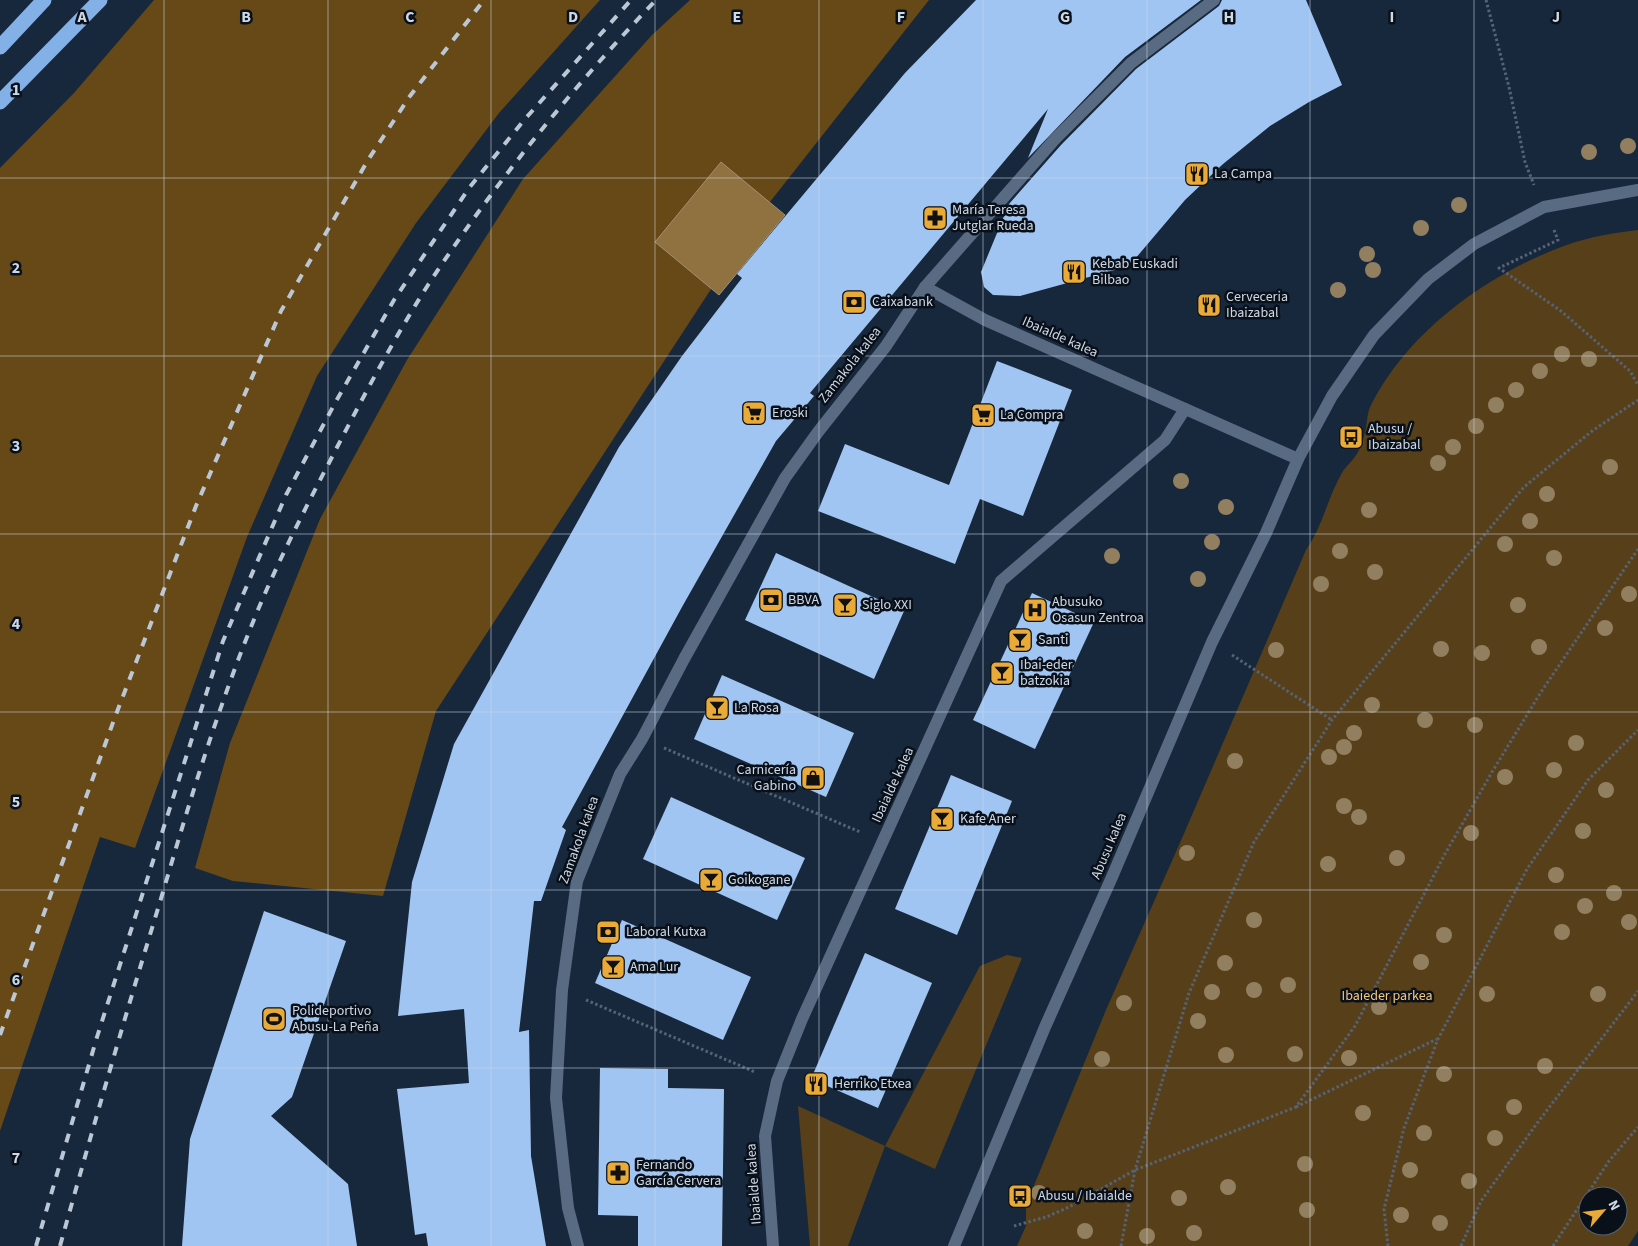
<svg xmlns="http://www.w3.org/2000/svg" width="1638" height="1246" font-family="'Source Sans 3',sans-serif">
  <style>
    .green { fill: #574019; fill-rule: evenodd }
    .forest { fill: #664917 }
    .water { fill: #907140; stroke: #a39072 }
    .building { fill: #a1c5f3 }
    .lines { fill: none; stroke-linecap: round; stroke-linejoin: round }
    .path { stroke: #556375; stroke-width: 3; stroke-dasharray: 2.5 2.5; stroke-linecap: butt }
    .street { stroke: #586b82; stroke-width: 12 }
    .highway { stroke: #83b0e7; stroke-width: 15 }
    .rail { stroke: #bbc7d4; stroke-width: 4; stroke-dasharray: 9 9; stroke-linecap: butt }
    .tree { fill: #927f5f }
    .grid { fill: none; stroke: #ced9e6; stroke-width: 1; stroke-opacity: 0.55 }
    .labels { text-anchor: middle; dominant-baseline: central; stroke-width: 5; stroke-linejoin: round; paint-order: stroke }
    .poi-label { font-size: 14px; fill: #ced9e6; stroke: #091019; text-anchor: start }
    .street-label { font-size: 14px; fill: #ced9e6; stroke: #091019 }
    .park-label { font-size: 14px; fill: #f5c67c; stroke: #091019 }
    .grid-label { font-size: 16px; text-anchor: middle; font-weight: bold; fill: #ced9e6; stroke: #091019; stroke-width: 5; stroke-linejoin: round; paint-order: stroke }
  </style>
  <rect width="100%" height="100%" fill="#18283c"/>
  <!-- green -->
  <g class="green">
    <path d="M 1638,230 L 1638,1231 L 1628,1246 L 1017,1246 L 1026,1226 L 1026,1205 L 1106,1010 L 1183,836 L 1306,550 C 1323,526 1328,496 1343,471 C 1348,464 1355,459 1359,450 C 1361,444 1364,438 1365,432 C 1368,422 1366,414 1372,403 C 1410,330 1488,274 1564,246 C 1588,237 1613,233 1638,230 ZM 1588,1196 L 1618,1196 L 1618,1226 L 1588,1226 Z"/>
    <polygon points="1007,955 1022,958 935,1169 885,1146 848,1246 810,1246 798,1106 885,1146 980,966"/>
  </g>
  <!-- forest -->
  <g class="forest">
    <polygon points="154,0 600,0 499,113 416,223 317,376 247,537 135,848 100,837 0,1131 0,168 74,93"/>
    <polygon points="690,0 929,0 758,217 436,711 383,896 233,881 195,868 230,743 320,519 407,360 523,179 652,35"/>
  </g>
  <!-- water -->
  <polygon class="water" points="721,162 785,215 719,295 655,242"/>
  <!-- building -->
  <g class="building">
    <polygon points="976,0 1201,0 1125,57 1028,158 1048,109 810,393 814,396 776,441 682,607 562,827 566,830 541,901 534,901 519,1032 529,1030 531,1156 546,1246 428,1246 426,1233 415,1235 397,1089 469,1083 464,1009 398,1016 412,882 454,744 619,447 682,356 742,278 737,274 905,73"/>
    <polygon points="1222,0 1306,0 1342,85 1309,102 1270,126 1223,164 1185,200 1129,266 1020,296 993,295 984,287 981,272 1009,204 1061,145 1136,69 1219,6"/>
    <polygon points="997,361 1072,390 1023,516 980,499 955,564 818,511 845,444 949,485"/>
    <polygon points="776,553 904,611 874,679 745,620"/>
    <polygon points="1032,593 1094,622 1035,749 973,720"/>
    <polygon points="722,675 854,733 826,797 694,739"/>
    <polygon points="951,775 1012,801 957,935 895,909"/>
    <polygon points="671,797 805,858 777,920 643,859"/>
    <polygon points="264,911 346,941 292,1097 271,1116 348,1184 357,1246 182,1246 190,1139"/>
    <polygon points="622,920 751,977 723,1040 595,983"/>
    <polygon points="865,953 932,983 878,1108 811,1079"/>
    <polygon points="600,1068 668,1069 668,1088 724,1089 722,1246 638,1246 638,1216 598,1215"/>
  </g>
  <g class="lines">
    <!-- path -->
    <g class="path">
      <polyline points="1486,0 1509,87 1525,162 1534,185"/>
      <polyline points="1554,230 1558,240 1499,268 1561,311 1630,371 1638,385"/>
      <polyline points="1232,655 1332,720"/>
      <polyline points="664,748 860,832"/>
      <polyline points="586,1000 755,1072"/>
      <polyline points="1296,1107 1437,1039"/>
      <polyline points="1014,1226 1046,1217 1069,1207 1135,1170 1296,1107 1355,1026 1445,854 1492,772 1541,692 1638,549"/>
      <polyline points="1121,1246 1135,1170 1189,993 1254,842 1332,720 1524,487 1592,431 1638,400"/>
      <polyline points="1388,1246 1384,1209 1404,1128 1438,1039 1527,869 1588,780 1638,730"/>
      <polyline points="1461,1246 1481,1201 1538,1122 1638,991"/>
      <polyline points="1553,1246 1609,1161 1638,1127"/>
    </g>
    <!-- street -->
    <g class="street">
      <polyline points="925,287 985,320 1298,459"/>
      <polyline points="578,1246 568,1208 556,1098 562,990 577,881 620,774 642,739 684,659 785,478 818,432 886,346 925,287 1055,139 1131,63 1214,0"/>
      <polyline points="773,1246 765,1136 777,1081 802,1019 1001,581 1165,440 1185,409"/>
      <polyline points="954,1246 1045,1027 1112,877 1212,642 1266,533 1298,459 1332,396 1374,335 1428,279 1474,244 1544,207 1638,190"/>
    </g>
    <!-- highway -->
    <g class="highway">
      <polyline points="0,47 44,0"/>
      <polyline points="0,102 100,0"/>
    </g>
    <!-- rail -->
    <g class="rail">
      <polyline points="0,1035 115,717 196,506 281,311 368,160 410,96 484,0"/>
      <polyline points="36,1246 97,1037 223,641 286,495 335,403 394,300 469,188 525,119 631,0"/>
      <path d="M 60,1246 C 92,1131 125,1016 160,902 C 188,807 216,713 253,622 C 276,565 304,511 332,457 C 362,399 393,340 428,285 C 495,183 571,89 656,0"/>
    </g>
  </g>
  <!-- trees -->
  <g class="tree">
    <circle cx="1628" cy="146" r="8"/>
    <circle cx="1589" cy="152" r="8"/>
    <circle cx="1459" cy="205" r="8"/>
    <circle cx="1421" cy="228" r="8"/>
    <circle cx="1367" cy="254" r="8"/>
    <circle cx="1373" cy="270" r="8"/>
    <circle cx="1338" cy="290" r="8"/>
    <circle cx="1562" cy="354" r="8"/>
    <circle cx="1589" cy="359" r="8"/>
    <circle cx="1540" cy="371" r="8"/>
    <circle cx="1516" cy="390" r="8"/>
    <circle cx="1496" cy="405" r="8"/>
    <circle cx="1476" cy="426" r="8"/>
    <circle cx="1453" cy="447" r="8"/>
    <circle cx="1438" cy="463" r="8"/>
    <circle cx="1610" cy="467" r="8"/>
    <circle cx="1181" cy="481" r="8"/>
    <circle cx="1547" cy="494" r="8"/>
    <circle cx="1226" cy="507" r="8"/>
    <circle cx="1369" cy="510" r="8"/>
    <circle cx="1530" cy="521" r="8"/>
    <circle cx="1212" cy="542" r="8"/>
    <circle cx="1505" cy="544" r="8"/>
    <circle cx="1340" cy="551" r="8"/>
    <circle cx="1112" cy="556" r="8"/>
    <circle cx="1554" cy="558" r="8"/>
    <circle cx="1375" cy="572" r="8"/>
    <circle cx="1198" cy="579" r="8"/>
    <circle cx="1321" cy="584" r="8"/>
    <circle cx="1629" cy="594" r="8"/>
    <circle cx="1518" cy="605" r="8"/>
    <circle cx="1605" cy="628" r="8"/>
    <circle cx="1539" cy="647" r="8"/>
    <circle cx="1441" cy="649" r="8"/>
    <circle cx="1276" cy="650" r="8"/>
    <circle cx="1482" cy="653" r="8"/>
    <circle cx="1372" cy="705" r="8"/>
    <circle cx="1425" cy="720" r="8"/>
    <circle cx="1475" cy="725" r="8"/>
    <circle cx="1354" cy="733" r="8"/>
    <circle cx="1576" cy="743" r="8"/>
    <circle cx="1344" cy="747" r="8"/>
    <circle cx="1329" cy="757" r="8"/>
    <circle cx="1235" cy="761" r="8"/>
    <circle cx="1554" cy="770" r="8"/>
    <circle cx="1505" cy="777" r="8"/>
    <circle cx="1606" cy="790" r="8"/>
    <circle cx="1344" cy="806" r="8"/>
    <circle cx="1359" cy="817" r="8"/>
    <circle cx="1583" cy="831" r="8"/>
    <circle cx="1471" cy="833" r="8"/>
    <circle cx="1187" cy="853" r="8"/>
    <circle cx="1397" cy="858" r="8"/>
    <circle cx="1328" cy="864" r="8"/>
    <circle cx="1556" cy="875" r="8"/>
    <circle cx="1614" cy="893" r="8"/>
    <circle cx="1585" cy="906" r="8"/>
    <circle cx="1254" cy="920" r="8"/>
    <circle cx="1629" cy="922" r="8"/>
    <circle cx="1562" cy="932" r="8"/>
    <circle cx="1444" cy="935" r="8"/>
    <circle cx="1421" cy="962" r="8"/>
    <circle cx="1225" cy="963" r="8"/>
    <circle cx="1288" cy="985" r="8"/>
    <circle cx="1254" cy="990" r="8"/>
    <circle cx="1212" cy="992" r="8"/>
    <circle cx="1487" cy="994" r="8"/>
    <circle cx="1598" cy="994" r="8"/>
    <circle cx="1124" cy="1003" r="8"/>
    <circle cx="1379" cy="1007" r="8"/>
    <circle cx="1198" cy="1021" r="8"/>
    <circle cx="1295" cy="1054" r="8"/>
    <circle cx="1226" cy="1055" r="8"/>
    <circle cx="1349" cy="1058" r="8"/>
    <circle cx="1102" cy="1059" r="8"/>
    <circle cx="1545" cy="1066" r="8"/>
    <circle cx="1444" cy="1074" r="8"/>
    <circle cx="1514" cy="1107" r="8"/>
    <circle cx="1363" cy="1113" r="8"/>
    <circle cx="1424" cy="1133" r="8"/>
    <circle cx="1495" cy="1138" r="8"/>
    <circle cx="1305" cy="1164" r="8"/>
    <circle cx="1410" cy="1170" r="8"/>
    <circle cx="1469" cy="1181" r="8"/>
    <circle cx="1228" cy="1187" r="8"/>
    <circle cx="1039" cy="1193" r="8"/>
    <circle cx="1179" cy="1198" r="8"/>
    <circle cx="1307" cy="1210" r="8"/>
    <circle cx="1401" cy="1215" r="8"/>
    <circle cx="1440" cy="1223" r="8"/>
    <circle cx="1085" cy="1231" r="8"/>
    <circle cx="1194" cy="1233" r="8"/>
    <circle cx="1147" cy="1236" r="8"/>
  </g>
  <!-- grid -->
  <path class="grid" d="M 164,0 L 164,1246M 328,0 L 328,1246M 491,0 L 491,1246M 655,0 L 655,1246M 819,0 L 819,1246M 983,0 L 983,1246M 1147,0 L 1147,1246M 1310,0 L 1310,1246M 1474,0 L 1474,1246M 0,178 L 1638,178M 0,356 L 1638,356M 0,534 L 1638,534M 0,712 L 1638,712M 0,890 L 1638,890M 0,1068 L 1638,1068"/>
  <!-- icons -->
  <defs>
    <g id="restaurant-square" transform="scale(1.25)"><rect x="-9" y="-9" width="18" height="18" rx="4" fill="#eaaa38" stroke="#091019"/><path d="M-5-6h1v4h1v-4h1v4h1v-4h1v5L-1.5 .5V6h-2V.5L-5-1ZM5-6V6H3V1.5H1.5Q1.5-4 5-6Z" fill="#111"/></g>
    <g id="pharmacy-square" transform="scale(1.25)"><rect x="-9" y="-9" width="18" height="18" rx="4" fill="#eaaa38" stroke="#091019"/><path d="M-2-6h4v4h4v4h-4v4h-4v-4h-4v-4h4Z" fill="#111"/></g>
    <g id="bank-square" transform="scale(1.25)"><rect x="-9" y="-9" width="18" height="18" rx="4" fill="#eaaa38" stroke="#091019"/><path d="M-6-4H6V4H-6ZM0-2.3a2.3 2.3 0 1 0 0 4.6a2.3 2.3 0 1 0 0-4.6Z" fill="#111"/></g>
    <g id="supermarket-square" transform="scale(1.25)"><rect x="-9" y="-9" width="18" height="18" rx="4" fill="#eaaa38" stroke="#091019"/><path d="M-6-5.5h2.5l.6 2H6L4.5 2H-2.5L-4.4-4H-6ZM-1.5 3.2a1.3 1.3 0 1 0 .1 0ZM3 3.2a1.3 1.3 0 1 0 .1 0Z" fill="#111"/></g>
    <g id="bus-square" transform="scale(1.25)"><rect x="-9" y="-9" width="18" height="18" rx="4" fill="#eaaa38" stroke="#091019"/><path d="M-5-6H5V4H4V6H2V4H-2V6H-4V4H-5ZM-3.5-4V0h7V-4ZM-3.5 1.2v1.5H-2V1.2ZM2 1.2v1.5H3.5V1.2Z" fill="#111"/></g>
    <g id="bar-square" transform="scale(1.25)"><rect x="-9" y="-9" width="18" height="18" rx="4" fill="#eaaa38" stroke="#091019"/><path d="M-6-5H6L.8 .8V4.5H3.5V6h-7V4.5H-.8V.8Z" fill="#111"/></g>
    <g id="hospital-square" transform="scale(1.25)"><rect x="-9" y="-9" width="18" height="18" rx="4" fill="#eaaa38" stroke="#091019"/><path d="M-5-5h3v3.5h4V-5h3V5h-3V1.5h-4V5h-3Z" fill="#111"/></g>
    <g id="shop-square" transform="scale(1.25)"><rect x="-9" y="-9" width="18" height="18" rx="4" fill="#eaaa38" stroke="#091019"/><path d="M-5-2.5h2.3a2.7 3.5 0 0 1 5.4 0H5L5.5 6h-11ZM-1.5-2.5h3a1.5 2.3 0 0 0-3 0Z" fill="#111"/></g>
    <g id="stadium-square" transform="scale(1.25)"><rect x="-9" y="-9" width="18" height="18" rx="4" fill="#eaaa38" stroke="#091019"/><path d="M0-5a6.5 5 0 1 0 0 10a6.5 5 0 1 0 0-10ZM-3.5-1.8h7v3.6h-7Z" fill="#111"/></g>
  </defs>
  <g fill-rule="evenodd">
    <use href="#restaurant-square" x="1197" y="174"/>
    <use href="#pharmacy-square" x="935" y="218"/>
    <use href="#restaurant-square" x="1074" y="272"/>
    <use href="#bank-square" x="854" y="302"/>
    <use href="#restaurant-square" x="1209" y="305"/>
    <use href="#supermarket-square" x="754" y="413"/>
    <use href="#supermarket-square" x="983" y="415"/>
    <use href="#bus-square" x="1351" y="437"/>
    <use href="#bank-square" x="771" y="600"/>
    <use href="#bar-square" x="845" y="605"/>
    <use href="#hospital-square" x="1035" y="610"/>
    <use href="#bar-square" x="1020" y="640"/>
    <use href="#bar-square" x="1002" y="673"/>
    <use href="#bar-square" x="717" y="708"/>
    <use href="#shop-square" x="813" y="778"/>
    <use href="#bar-square" x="942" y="819"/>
    <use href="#bar-square" x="711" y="880"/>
    <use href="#bank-square" x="608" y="932"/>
    <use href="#bar-square" x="613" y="967"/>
    <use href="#stadium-square" x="274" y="1019"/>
    <use href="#restaurant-square" x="816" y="1084"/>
    <use href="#pharmacy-square" x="618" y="1173"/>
    <use href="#bus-square" x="1020" y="1196"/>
  </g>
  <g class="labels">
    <!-- poi labels -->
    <g class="poi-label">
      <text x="1214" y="174">La Campa</text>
      <text x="952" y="210">María Teresa<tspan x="952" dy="16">Jutglar Rueda</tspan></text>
      <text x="1092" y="264">Kebab Euskadi<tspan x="1092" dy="16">Bilbao</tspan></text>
      <text x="1226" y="297">Cerveceria<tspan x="1226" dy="16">Ibaizabal</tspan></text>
      <text x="872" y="302">Caixabank</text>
      <text x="772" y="413">Eroski</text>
      <text x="1000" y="415">La Compra</text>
      <text x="1368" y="429">Abusu /<tspan x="1368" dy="16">Ibaizabal</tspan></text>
      <text x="788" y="600">BBVA</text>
      <text x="1052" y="602">Abusuko<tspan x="1052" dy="16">Osasun Zentroa</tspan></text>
      <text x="862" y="605">Siglo XXI</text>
      <text x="1038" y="640">Santi</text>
      <text x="1020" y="665">Ibai-eder<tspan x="1020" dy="16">batzokia</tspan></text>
      <text x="734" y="708">La Rosa</text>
      <text x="796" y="770" text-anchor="end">Carnicería<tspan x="796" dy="16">Gabino</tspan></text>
      <text x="960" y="819">Kafe Aner</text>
      <text x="728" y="880">Goikogane</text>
      <text x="626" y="932">Laboral Kutxa</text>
      <text x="630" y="967">Ama Lur</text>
      <text x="292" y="1011">Polideportivo<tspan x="292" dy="16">Abusu-La Peña</tspan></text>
      <text x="834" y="1084">Herriko Etxea</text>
      <text x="636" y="1165">Fernando<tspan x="636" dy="16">García Cervera</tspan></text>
      <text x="1038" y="1196">Abusu / Ibaialde</text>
    </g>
    <!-- street labels -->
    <g class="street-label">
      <text transform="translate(1060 337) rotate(24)">Ibaialde kalea</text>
      <text transform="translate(850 365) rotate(-52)">Zamakola kalea</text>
      <text transform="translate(893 785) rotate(-65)">Ibaialde kalea</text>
      <text transform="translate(579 840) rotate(-70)">Zamakola kalea</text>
      <text transform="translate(1109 846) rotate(-67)">Abusu kalea</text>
      <text transform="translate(754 1184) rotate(-94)">Ibaialde kalea</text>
    </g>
    <!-- park labels -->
    <g class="park-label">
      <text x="1387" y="996">Ibaieder parkea</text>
    </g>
  </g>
  <g class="grid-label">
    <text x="82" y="22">A</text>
    <text x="246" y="22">B</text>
    <text x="410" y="22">C</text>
    <text x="573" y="22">D</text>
    <text x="737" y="22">E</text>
    <text x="901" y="22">F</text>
    <text x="1065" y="22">G</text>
    <text x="1229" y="22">H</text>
    <text x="1392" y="22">I</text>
    <text x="1556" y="22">J</text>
    <text x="16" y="95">1</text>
    <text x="16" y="273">2</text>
    <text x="16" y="451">3</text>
    <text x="16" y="629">4</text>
    <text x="16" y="807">5</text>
    <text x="16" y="985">6</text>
    <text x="16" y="1163">7</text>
  </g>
  <!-- north arrow -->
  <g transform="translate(1603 1211) rotate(62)"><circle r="24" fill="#091019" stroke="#58606b"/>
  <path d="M0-4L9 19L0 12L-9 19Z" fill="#eaaa38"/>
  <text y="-8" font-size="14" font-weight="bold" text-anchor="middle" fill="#ced9e6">N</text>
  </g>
</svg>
